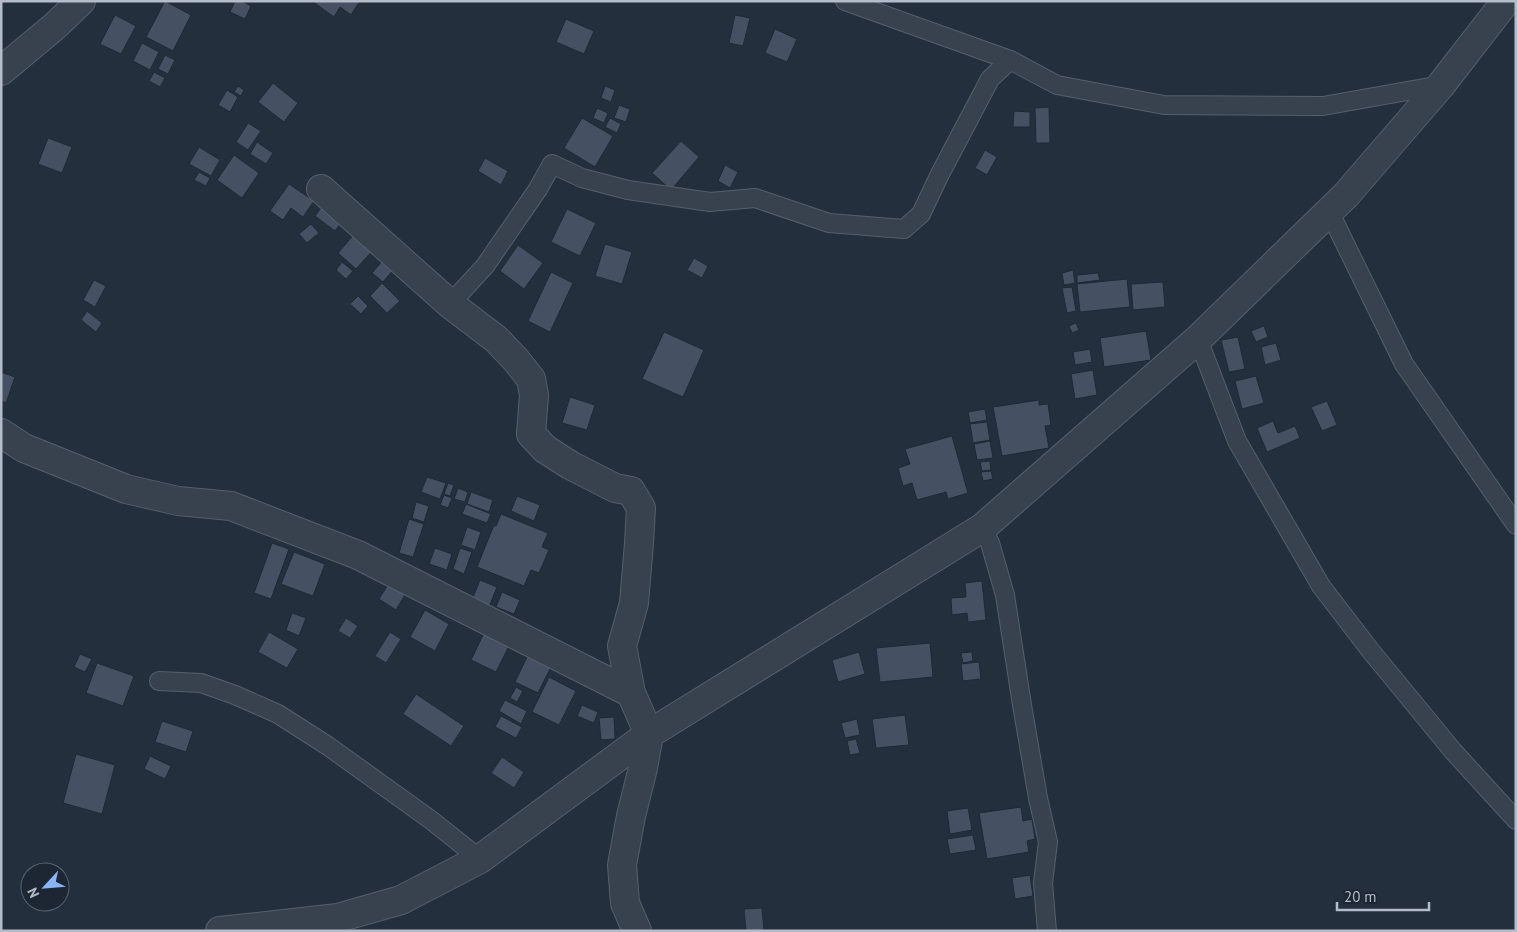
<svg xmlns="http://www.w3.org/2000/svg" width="1517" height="932" font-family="'PT Sans',sans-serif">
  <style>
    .building { fill: #455162; stroke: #1f2835 }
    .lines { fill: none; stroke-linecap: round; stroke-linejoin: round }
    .service-casing { stroke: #565f6c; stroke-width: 20 }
    .minor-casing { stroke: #565f6c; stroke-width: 30 }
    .service { stroke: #38414e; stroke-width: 18 }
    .minor { stroke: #38414e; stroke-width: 28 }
  </style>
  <rect width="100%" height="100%" fill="#242f3e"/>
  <!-- building -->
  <g class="building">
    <polygon points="165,1 191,15 173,51 146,37"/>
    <polygon points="235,1 242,1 251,6 245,19 230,12"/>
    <polygon points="312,1 360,1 351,15 340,7 334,17"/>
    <polygon points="115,15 136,26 121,54 100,44"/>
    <polygon points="735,15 750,18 743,46 729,43"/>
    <polygon points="566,19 594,31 584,54 556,42"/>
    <polygon points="775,29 797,39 787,62 765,53"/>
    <polygon points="142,43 159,52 150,70 133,61"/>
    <polygon points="165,55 175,60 168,74 158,69"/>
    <polygon points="154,72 165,78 160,87 149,81"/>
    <polygon points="273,83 298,103 284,122 258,102"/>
    <polygon points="238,86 244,90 241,96 234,92"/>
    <polygon points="605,86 615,90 611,102 601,98"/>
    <polygon points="227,90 238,97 230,112 218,105"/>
    <polygon points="619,105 630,109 626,122 614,118"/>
    <polygon points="1049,107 1050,143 1036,143 1035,108"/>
    <polygon points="597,108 608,113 604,123 593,118"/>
    <polygon points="1014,111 1030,112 1030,127 1013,127"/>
    <polygon points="582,118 613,136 595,167 564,148"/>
    <polygon points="610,118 621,124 617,133 605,127"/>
    <polygon points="248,123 261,131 248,150 236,142"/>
    <polygon points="48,138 72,147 62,173 38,164"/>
    <polygon points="681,141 699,157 671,190 652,173"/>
    <polygon points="257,142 273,153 266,164 250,154"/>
    <polygon points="199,147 220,160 211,176 189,164"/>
    <polygon points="985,150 997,157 987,175 975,168"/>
    <polygon points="234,155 259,173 242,198 217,180"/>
    <polygon points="485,158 508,171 501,185 478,171"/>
    <polygon points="725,165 738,172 730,188 718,181"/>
    <polygon points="199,172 210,178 206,186 194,180"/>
    <polygon points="289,184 314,201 303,217 291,208 283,220 270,211"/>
    <polygon points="324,204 344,219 335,231 315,216"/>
    <polygon points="567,209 596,223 580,256 551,242"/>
    <polygon points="311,224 319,233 307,243 299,234"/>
    <polygon points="357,231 376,247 356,269 338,253"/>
    <polygon points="605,244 632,252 622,284 595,276"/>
    <polygon points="518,245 543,263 524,289 500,271"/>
    <polygon points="694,258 708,266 702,278 687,270"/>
    <polygon points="384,259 395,268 383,282 372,273"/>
    <polygon points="342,262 353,271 346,279 336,270"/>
    <polygon points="1073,270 1075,283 1064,285 1062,273"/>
    <polygon points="551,272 573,283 550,332 528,321"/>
    <polygon points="1098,273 1100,280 1077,283 1077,275"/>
    <polygon points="1127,279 1130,307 1080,312 1077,284"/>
    <polygon points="94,280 106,286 95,307 83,300"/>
    <polygon points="1163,282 1165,307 1133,310 1131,284"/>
    <polygon points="382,283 400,301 387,313 370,296"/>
    <polygon points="1072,287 1076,311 1067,313 1062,288"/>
    <polygon points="358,296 368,306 361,314 350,304"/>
    <polygon points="87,311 102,323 96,332 81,320"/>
    <polygon points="1076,323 1079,330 1072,333 1069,326"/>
    <polygon points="1264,326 1268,337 1256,342 1251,331"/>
    <polygon points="1146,331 1151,360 1104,367 1100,338"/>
    <polygon points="664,332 704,350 683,397 642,379"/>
    <polygon points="1238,337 1245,369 1229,372 1221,340"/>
    <polygon points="1276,343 1281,360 1265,365 1261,347"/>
    <polygon points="1090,349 1092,362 1075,365 1073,352"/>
    <polygon points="1093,370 1097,395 1075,399 1071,374"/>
    <polygon points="1,372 15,377 6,403 1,401"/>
    <polygon points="1256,376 1264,403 1242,409 1235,381"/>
    <polygon points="570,397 595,405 587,430 562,423"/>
    <polygon points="1039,400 1039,405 1048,404 1051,425 1045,426 1049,448 1002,456 993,407"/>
    <polygon points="1327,401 1337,425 1322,431 1311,407"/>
    <polygon points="985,409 987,420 970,423 968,412"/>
    <polygon points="1273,421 1278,433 1295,426 1300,438 1267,452 1257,428"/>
    <polygon points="987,422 990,440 973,443 970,424"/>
    <polygon points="952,436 968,493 948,499 946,492 917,500 912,483 903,486 898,468 910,464 905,449"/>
    <polygon points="990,441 993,458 977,460 974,444"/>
    <polygon points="990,461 991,470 982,471 980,462"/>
    <polygon points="991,471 993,479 983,481 981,472"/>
    <polygon points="427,477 446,483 440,499 421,492"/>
    <polygon points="448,483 454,485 450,496 444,494"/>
    <polygon points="458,488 468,492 465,502 454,499"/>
    <polygon points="471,492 493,500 489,512 467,504"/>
    <polygon points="444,495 452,498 448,508 440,505"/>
    <polygon points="517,496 540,505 534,521 511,511"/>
    <polygon points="416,502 429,506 424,522 412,518"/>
    <polygon points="466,504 491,514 487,523 462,514"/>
    <polygon points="501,514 548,533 542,547 549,550 539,573 531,570 524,586 477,567 494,525 496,526"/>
    <polygon points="409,519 424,524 413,557 399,553"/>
    <polygon points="467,527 481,532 475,550 461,545"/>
    <polygon points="272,543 289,549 271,599 254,593"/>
    <polygon points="435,548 452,554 447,570 429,564"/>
    <polygon points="460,548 472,552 464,574 453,569"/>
    <polygon points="294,552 325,564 313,596 281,584"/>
    <polygon points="480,580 497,587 489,607 472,600"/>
    <polygon points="982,581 986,620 968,622 967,613 952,615 951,598 966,597 965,583"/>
    <polygon points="389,583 406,593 396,610 379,599"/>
    <polygon points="502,592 520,600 514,614 496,607"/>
    <polygon points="425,610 449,624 435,651 410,637"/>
    <polygon points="292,613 306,618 299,636 286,630"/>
    <polygon points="346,618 358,626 350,638 338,631"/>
    <polygon points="269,632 298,649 287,668 258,652"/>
    <polygon points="390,632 401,639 386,663 375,656"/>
    <polygon points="484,633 509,646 496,672 471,660"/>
    <polygon points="930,643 933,677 880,682 876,648"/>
    <polygon points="859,652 865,674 838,682 832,660"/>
    <polygon points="972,652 973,661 963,663 961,653"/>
    <polygon points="80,654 92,659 85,672 74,667"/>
    <polygon points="528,655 551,667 538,693 515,682"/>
    <polygon points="979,662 981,679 963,681 961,664"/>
    <polygon points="97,663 134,676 123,706 86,693"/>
    <polygon points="549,677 576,691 559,725 532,712"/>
    <polygon points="516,687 523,691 517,702 510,698"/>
    <polygon points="416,694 464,726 451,746 403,714"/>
    <polygon points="505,700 527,711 521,724 499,711"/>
    <polygon points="582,705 598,712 594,723 577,716"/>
    <polygon points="905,715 909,745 876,748 872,719"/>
    <polygon points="501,716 522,727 516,738 495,727"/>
    <polygon points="614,717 615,739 601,740 599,718"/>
    <polygon points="857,719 860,735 845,738 841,723"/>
    <polygon points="162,721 193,731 186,752 155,742"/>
    <polygon points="856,739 860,753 850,755 847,741"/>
    <polygon points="76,754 115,765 102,814 63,803"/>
    <polygon points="150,756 171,766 165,779 144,769"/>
    <polygon points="502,757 524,772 514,788 491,773"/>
    <polygon points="1021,807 1023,821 1032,819 1035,839 1027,841 1029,852 987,859 979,813"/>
    <polygon points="968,808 972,830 950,834 947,811"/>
    <polygon points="973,835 976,850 950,854 947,839"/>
    <polygon points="1030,875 1033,896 1015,899 1012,878"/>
    <polygon points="762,908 764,931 746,931 744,909"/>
  </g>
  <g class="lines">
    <!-- service casing -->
    <g class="service-casing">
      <g id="service">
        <polyline points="845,1 1010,60 1057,85 1164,105 1323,106 1441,85"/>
        <polyline points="1329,211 1404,364 1516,525"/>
        <polyline points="450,304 485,266 538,189 552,164 582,178 628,190 710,202 755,198 829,223 904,229 921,214 940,174 990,79 1010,60"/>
        <polyline points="1198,339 1237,441 1321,586 1370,650 1453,751 1516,820"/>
        <polyline points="982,528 990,543 1005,595 1022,705 1038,798 1048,842 1043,883 1047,931"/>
        <polyline points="159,681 201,683 235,695 278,714 328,746 431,820 480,859"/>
      </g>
    </g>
    <!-- minor casing -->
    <g class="minor-casing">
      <g id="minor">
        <polyline points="1,71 55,26 81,1"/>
        <polyline points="321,189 450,304 496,339 516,360 531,379 534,395 531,434 545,449 570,465 615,488 631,491 641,508 639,543 634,603 622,646 631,693 649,734 643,768 631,816 622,865 625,903 637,931"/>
        <polyline points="1,433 24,448 126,489 178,501 231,506 358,555 631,693"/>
        <polyline points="220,931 338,918 401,900 480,859 649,734 982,528 1198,339 1346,195 1441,85 1506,1"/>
      </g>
    </g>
    <!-- service -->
    <use href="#service" class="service"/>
    <!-- minor -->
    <use href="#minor" class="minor"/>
  </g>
  <!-- border -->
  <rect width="1517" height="932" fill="none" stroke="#b4bcc9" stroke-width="5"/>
  <!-- north arrow -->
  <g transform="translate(45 887) rotate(244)"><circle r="24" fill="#1d2633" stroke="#59626f"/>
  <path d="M0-4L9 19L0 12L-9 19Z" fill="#8ab4f8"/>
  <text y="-8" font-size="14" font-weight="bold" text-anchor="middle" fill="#b4bcc9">N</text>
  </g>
  <!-- scale -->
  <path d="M1337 902v8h92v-8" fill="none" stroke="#b4bcc9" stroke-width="2.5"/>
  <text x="1344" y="902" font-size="15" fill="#b4bcc9" stroke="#1d2633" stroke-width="4" paint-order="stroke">20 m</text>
</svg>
